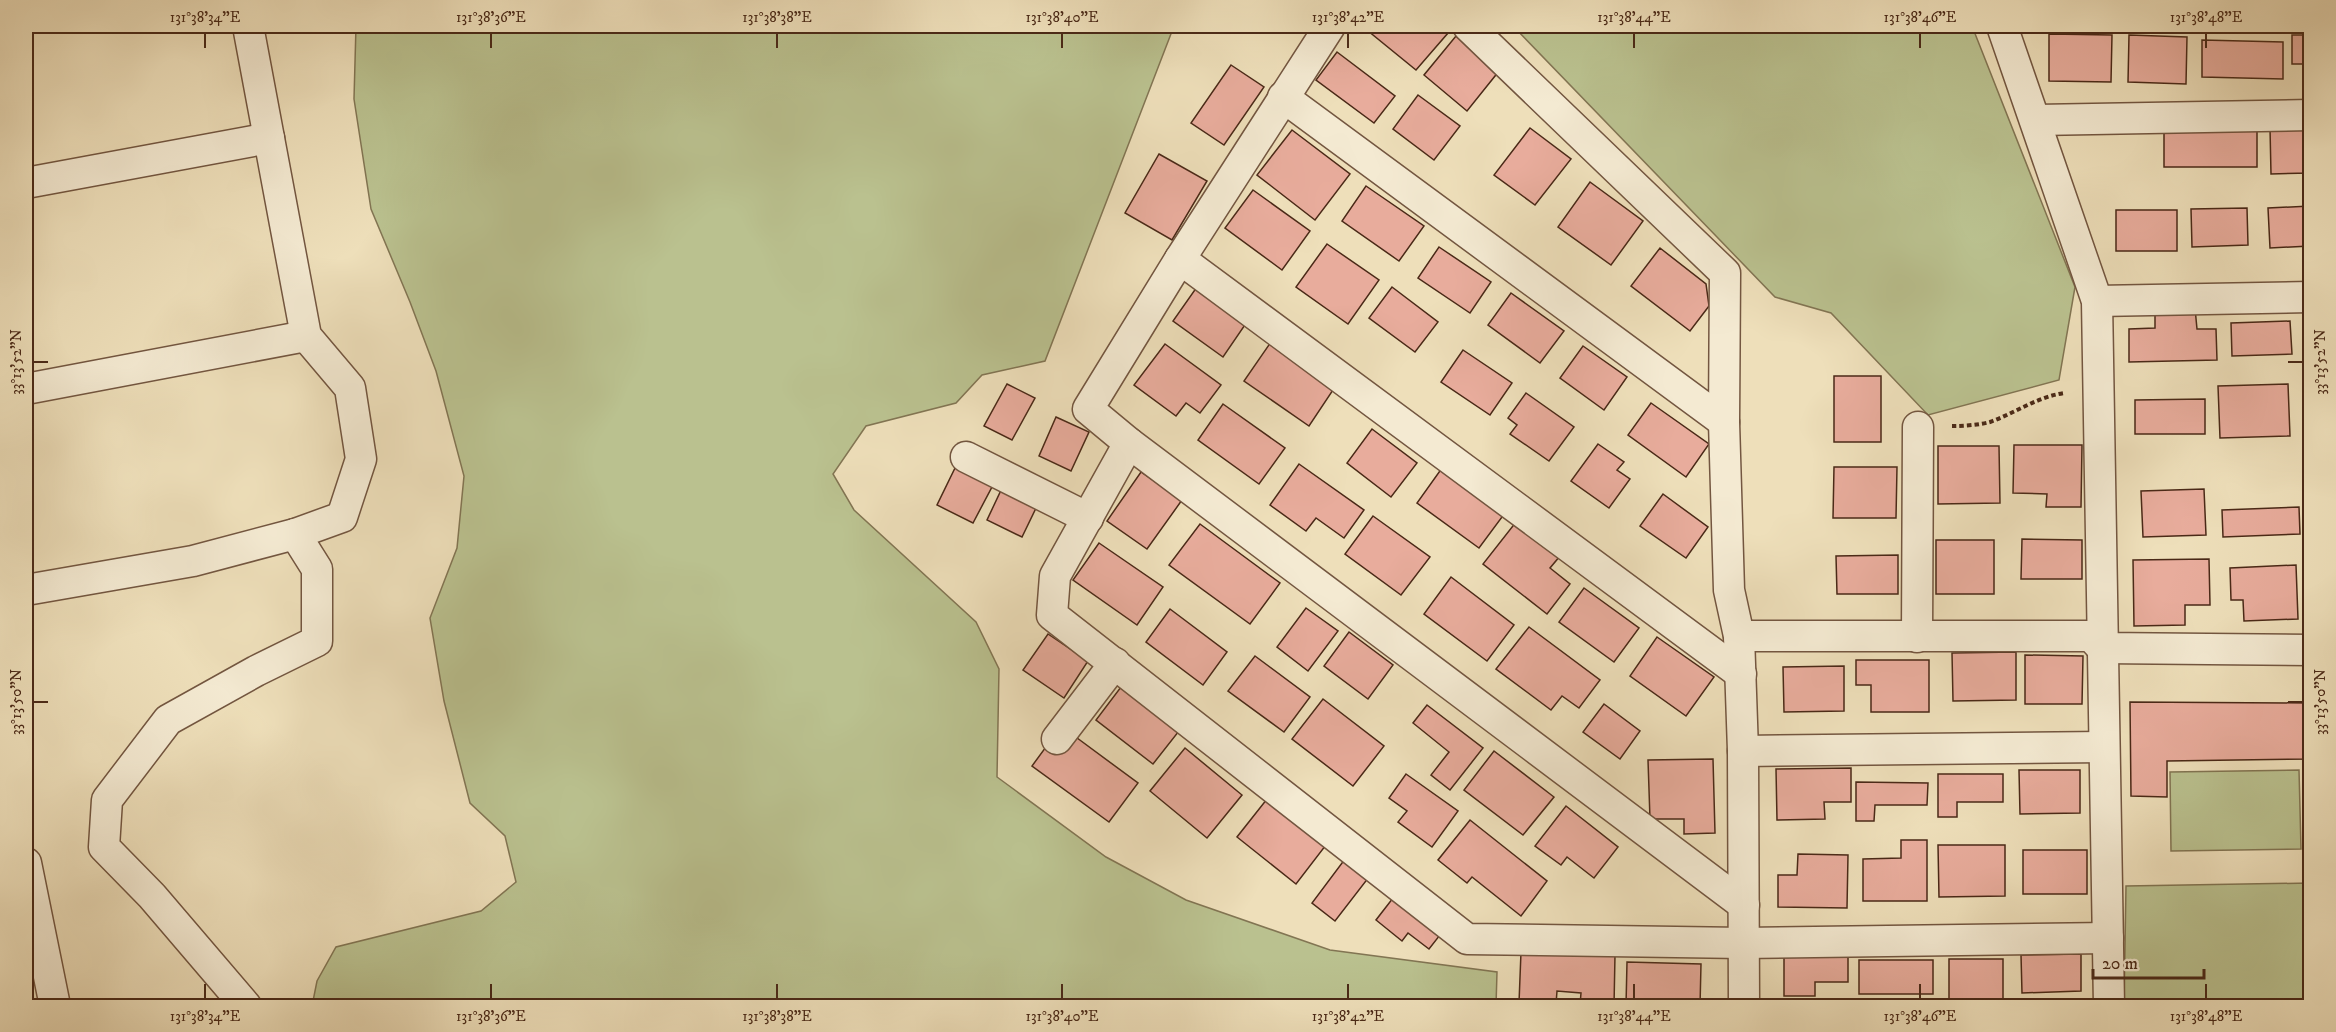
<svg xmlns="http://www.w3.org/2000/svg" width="2336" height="1032" font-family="'IM FELL DW Pica',serif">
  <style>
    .green { fill: #bac18f; stroke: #827553; stroke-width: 1.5 }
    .building { fill: #e8ac9c; stroke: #4a2917; stroke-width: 1.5 }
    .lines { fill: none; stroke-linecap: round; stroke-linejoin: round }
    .street-casing { stroke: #735640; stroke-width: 33 }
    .path { stroke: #4a2917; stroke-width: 4; stroke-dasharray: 4.5 3; stroke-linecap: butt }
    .street { stroke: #f4ead2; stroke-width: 30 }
    .ticks { fill: none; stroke: #4a2917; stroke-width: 2 }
    .neatline { fill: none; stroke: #4a2917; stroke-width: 2 }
    .ticks-label { font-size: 15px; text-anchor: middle; fill: #4a2917 }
  </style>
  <rect width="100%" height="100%" fill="#eedfba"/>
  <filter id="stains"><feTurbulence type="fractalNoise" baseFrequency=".00333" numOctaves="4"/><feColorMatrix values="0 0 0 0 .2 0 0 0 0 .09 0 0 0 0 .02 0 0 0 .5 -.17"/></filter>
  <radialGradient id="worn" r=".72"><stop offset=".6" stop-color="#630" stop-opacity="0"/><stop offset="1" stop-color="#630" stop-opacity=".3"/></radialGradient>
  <!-- green -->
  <g class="green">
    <polygon points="356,26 1174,26 1045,361 982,375 956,403 866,426 833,474 854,510 976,622 999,669 997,777 1106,857 1186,900 1330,950 1497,972 1496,1006 312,1006 317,981 336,947 481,911 516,882 505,836 470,803 444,701 430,618 457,548 464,476 436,371 410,302 371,209 354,99"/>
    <polygon points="1513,26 1972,26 2075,287 2059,380 1928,415 1831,313 1775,297"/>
    <polygon points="2299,770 2301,849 2171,851 2170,772"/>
    <polygon points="2310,883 2310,1006 2124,1006 2126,886"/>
  </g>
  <!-- building -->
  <g class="building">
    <polygon points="1362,26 1439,26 1448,33 1416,70"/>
    <polygon points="2049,34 2112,35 2111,82 2049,81"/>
    <polygon points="2129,35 2187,37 2186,84 2128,82"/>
    <rect x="2292" y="35" width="18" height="29"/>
    <polygon points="1456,36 1499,71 1467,111 1424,75"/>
    <polygon points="2202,40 2283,42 2283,79 2202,77"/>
    <polygon points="1337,52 1395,96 1374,123 1316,80"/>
    <polygon points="1231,65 1264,87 1224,145 1191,123"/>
    <polygon points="1418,95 1460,126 1434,160 1393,129"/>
    <polygon points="2310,127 2310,173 2271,174 2270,128"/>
    <polygon points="1530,128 1571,159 1535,205 1494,175"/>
    <polygon points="2257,129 2257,167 2164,167 2164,130"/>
    <polygon points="1292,130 1350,174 1315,220 1257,175"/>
    <polygon points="1159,154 1207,181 1172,240 1125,213"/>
    <polygon points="1590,182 1643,221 1611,265 1558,227"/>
    <polygon points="1366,186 1424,226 1399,261 1342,221"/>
    <polygon points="1253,190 1310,231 1282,270 1225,228"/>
    <polygon points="2310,206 2310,246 2270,248 2268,208"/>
    <polygon points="2247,208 2248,245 2192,247 2191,209"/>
    <rect x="2116" y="210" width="61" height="41"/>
    <polygon points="1327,244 1379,280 1348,324 1296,287"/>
    <polygon points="1439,247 1491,282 1470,313 1418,278"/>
    <polygon points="1660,248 1706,284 1709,306 1690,331 1631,286"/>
    <polygon points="1199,284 1249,319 1223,357 1173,321"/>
    <polygon points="1392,287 1438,322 1415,352 1369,318"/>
    <polygon points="1511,293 1564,331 1540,363 1488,325"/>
    <polygon points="2195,308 2197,329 2216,329 2217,360 2129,362 2129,329 2155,328 2155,310"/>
    <polygon points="2290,321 2292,354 2232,356 2231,323"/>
    <polygon points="1273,339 1337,384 1309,426 1244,381"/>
    <polygon points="1165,344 1221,385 1200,413 1186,403 1176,416 1134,385"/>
    <polygon points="1583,346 1627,377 1604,410 1560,378"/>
    <polygon points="1463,350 1512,383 1490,415 1441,382"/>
    <rect x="1834" y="376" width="47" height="66"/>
    <polygon points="1007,384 1035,398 1012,440 984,426"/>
    <polygon points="2288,384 2290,436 2220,438 2218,386"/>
    <polygon points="2310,388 2310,442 2309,442"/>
    <polygon points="1526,393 1574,427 1549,461 1510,434 1517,425 1508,418"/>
    <polygon points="2205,399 2205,434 2135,434 2135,400"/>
    <polygon points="1651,403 1709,444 1686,477 1628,435"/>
    <polygon points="1223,404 1285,448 1259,484 1198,440"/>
    <polygon points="1056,417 1089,432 1071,471 1039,456"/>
    <polygon points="1372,429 1417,463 1391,497 1347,463"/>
    <polygon points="1598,444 1624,462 1617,470 1630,479 1609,508 1571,481"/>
    <polygon points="2014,445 2082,445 2081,507 2046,507 2047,494 2013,493"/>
    <polygon points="1938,446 1999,446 2000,503 1938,504"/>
    <polygon points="1299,464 1364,510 1344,538 1316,518 1306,531 1270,505"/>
    <polygon points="956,466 993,485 973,523 937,505"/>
    <polygon points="1834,467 1897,467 1896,518 1833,518"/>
    <polygon points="1442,468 1505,513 1479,548 1417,503"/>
    <polygon points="1141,472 1182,500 1147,549 1107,521"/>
    <polygon points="1003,486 1038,504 1022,537 987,520"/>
    <polygon points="2204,489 2206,535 2143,537 2141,491"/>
    <polygon points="1663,494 1708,527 1686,558 1640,526"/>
    <polygon points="2299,507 2300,534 2223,537 2222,510"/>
    <polygon points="1373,516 1430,557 1401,595 1345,554"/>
    <polygon points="1516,522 1560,556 1550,568 1570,584 1547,614 1483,564"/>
    <polygon points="1200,524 1280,583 1250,624 1169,565"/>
    <polygon points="2022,539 2082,540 2082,579 2021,579"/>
    <rect x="1936" y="540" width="58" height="54"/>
    <polygon points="1099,543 1163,587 1137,625 1073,580"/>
    <polygon points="1898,555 1898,594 1837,594 1836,556"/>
    <polygon points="2209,559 2210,605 2185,605 2185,625 2134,626 2133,560"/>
    <polygon points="2296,565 2298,619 2244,621 2243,600 2231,600 2230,568"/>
    <polygon points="1451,577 1514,625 1487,661 1424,614"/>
    <polygon points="1584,588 1639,628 1614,662 1559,622"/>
    <polygon points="1306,608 1338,631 1308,671 1277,647"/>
    <polygon points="1170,609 1227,652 1203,685 1146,642"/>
    <polygon points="1529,627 1600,680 1579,708 1562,696 1551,710 1496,669"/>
    <polygon points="1349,632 1393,665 1368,699 1324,666"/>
    <polygon points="1048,634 1088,661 1064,698 1023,670"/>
    <polygon points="1657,637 1714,677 1686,716 1630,676"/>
    <polygon points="2016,652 2016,700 1953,701 1952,653"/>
    <polygon points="2025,655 2083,656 2082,704 2025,704"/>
    <polygon points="1255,656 1310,697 1284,732 1228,691"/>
    <polygon points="1856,660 1929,660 1929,712 1871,712 1871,685 1856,685"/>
    <polygon points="1844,666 1844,711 1784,712 1783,667"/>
    <polygon points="1121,687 1179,731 1153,764 1096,720"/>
    <polygon points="1323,699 1384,746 1353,786 1292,739"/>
    <polygon points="2130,702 2309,703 2309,759 2167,761 2167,797 2131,796"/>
    <polygon points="1604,704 1640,731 1620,759 1583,732"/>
    <polygon points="1427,705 1483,748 1450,790 1431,775 1449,752 1413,723"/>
    <polygon points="1069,732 1138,783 1109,822 1032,766 1051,740"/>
    <polygon points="1185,748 1242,795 1207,838 1150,791"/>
    <polygon points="1494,751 1554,797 1523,835 1464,790"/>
    <polygon points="1713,759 1715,833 1684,834 1684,819 1650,819 1648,760"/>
    <polygon points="1851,768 1851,802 1824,802 1825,819 1777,820 1776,769"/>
    <polygon points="2019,770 2080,770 2080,813 2020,814"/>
    <polygon points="1406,774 1458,811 1432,847 1398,822 1407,811 1389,798"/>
    <polygon points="1938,774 2003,774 2003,802 1957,802 1957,817 1938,817"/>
    <polygon points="1856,782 1928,783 1927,805 1875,805 1874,821 1856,821"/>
    <polygon points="1267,799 1326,845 1296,884 1237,837"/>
    <polygon points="1566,806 1618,847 1594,878 1567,857 1561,865 1535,846"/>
    <polygon points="1470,820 1547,881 1521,916 1472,877 1467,883 1438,860"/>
    <polygon points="1901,840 1927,840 1927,901 1863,901 1863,859 1901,858"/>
    <polygon points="1938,845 2005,845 2005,896 1939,897"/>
    <rect x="2023" y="850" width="64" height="44"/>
    <polygon points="1798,854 1848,855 1847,908 1778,907 1778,875 1797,875"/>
    <polygon points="1345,859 1369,877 1335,921 1312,903"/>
    <polygon points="1393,898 1440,935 1429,949 1408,933 1402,941 1376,920"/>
    <polygon points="1521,952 1615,955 1614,1006 1580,1005 1581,993 1557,991 1556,1004 1519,1003"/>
    <polygon points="1784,953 1848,953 1848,982 1815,982 1815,996 1784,996"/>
    <polygon points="2081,954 2081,991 2022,993 2021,955"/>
    <rect x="1949" y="959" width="54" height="43"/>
    <rect x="1859" y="960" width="74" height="34"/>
    <polygon points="1627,962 1701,964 1700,1006 1626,1006"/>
  </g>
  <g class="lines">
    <!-- street casing -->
    <g class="street-casing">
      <g id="street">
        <polyline points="1330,26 1180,259 1088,409 1129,443 1744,905"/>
        <polyline points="1468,26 1725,273 1724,422 1729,590 1739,636 1743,751 1744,1006"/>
        <polyline points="2002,26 2097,301 2109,1006"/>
        <polyline points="1283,97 1724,422"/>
        <polyline points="2037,120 2310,115"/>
        <polyline points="26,183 269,138"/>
        <polyline points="1180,259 1741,674"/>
        <polyline points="2097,301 2310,297"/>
        <polyline points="26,389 306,336"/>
        <polyline points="1129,443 1055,576 1052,615 1467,939 1743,943 2108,938"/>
        <polyline points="966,457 1088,518"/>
        <polyline points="26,590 193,561 295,534 342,517 361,459 350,388 306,336 248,26"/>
        <polyline points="1739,636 2091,636 2102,648 2310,650"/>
        <polyline points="1917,637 1918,427"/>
        <polyline points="1057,739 1115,663"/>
        <polyline points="1743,751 2104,747"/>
        <polyline points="26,863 55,1006"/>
        <polyline points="246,1006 152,896 104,847 107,800 168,720 256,671 317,641 317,569 295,534"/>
      </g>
    </g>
    <!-- path -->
    <path class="path" d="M 1952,426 C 1964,426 1979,425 1990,422 C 2015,413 2037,397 2064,393"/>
    <!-- street -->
    <use href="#street" class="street"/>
  </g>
  <!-- ticks -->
  <path class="ticks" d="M 205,33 L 205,48M 491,33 L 491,48M 777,33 L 777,48M 1062,33 L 1062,48M 1348,33 L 1348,48M 1634,33 L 1634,48M 1920,33 L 1920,48M 2206,33 L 2206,48M 33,362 L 48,362M 2288,362 L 2303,362M 33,702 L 48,702M 2288,702 L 2303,702M 205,984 L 205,999M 491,984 L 491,999M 777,984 L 777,999M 1062,984 L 1062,999M 1348,984 L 1348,999M 1634,984 L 1634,999M 1920,984 L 1920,999M 2206,984 L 2206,999"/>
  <!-- margin -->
  <rect width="2336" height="1032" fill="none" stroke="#eedfba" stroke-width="66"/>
  <!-- scale -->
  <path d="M2093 969v9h111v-9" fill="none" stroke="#4a2917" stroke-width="3"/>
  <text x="2102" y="969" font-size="18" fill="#4a2917" stroke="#f4ead2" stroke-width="4.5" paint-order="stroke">20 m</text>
  <rect x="33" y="33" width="2270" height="966" class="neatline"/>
  <g class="ticks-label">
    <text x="205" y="22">131°38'34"E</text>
    <text x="491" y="22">131°38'36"E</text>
    <text x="777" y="22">131°38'38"E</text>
    <text x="1062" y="22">131°38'40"E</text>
    <text x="1348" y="22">131°38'42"E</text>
    <text x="1634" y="22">131°38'44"E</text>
    <text x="1920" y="22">131°38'46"E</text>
    <text x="2206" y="22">131°38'48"E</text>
    <text transform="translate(16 362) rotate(-90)" y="5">33°13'52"N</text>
    <text transform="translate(2320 362) rotate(-90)" y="5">33°13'52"N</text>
    <text transform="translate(16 702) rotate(-90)" y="5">33°13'50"N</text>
    <text transform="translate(2320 702) rotate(-90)" y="5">33°13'50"N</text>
    <text x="205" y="1021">131°38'34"E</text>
    <text x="491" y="1021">131°38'36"E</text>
    <text x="777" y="1021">131°38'38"E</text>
    <text x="1062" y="1021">131°38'40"E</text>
    <text x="1348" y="1021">131°38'42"E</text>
    <text x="1634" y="1021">131°38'44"E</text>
    <text x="1920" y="1021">131°38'46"E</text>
    <text x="2206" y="1021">131°38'48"E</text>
  </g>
  <rect width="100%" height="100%" filter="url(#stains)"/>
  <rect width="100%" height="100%" fill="url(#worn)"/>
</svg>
